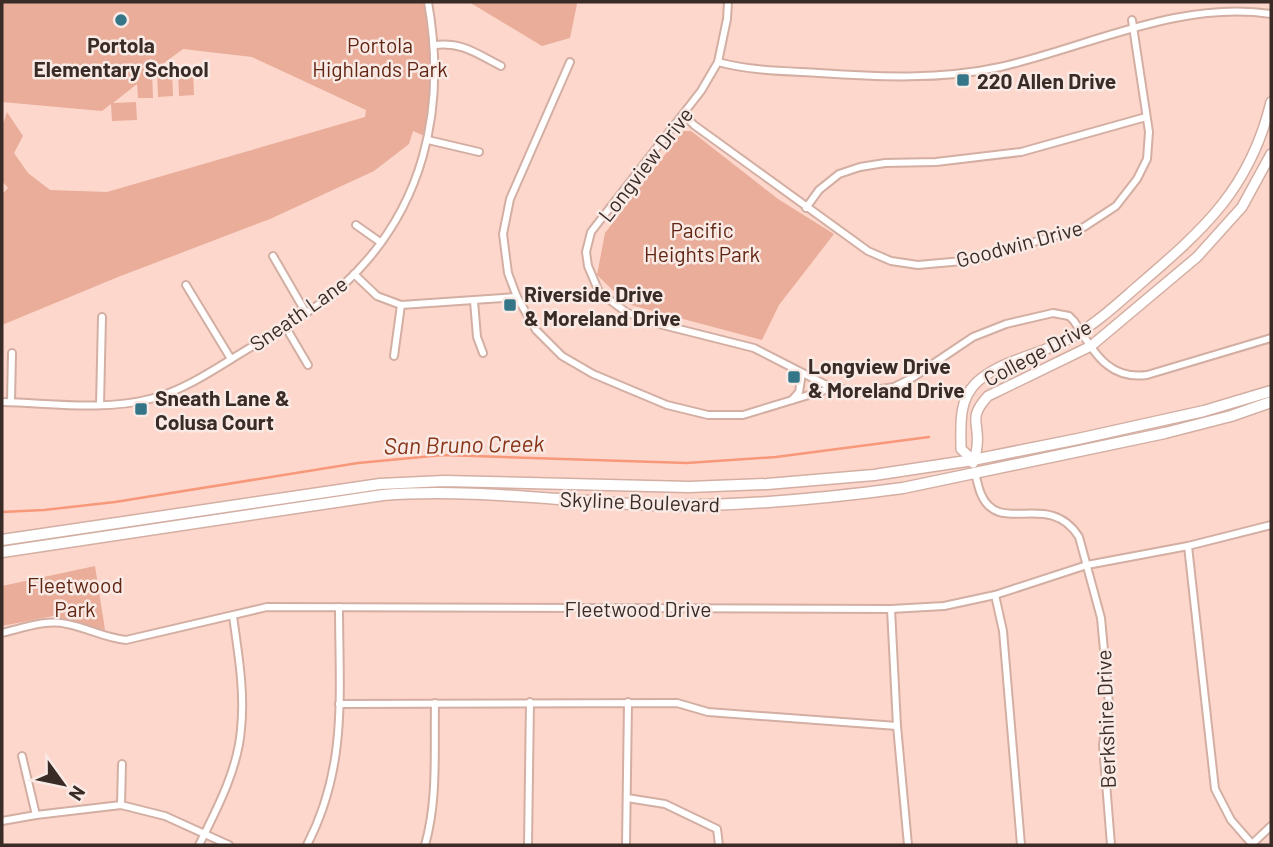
<svg xmlns="http://www.w3.org/2000/svg" width="1273" height="847" font-family="Barlow,sans-serif">
  <style>
    .green { fill: #e9ad9a }
    .lines { fill: none; stroke-linecap: round; stroke-linejoin: round }
    .stream { stroke: #f8987b; stroke-width: 2.5 }
    .street-casing { stroke: #d3aea3; stroke-width: 10 }
    .secondary-casing { stroke: #d3aea3; stroke-width: 12 }
    .primary-casing { stroke: #d3aea3; stroke-width: 13 }
    .street { stroke: #fff; stroke-width: 6 }
    .secondary { stroke: #fff; stroke-width: 9 }
    .primary { stroke: #fff; stroke-width: 10 }
    .poi-dot { fill: #347688; stroke: #f9eae5; stroke-width: 2.5 }
    .labels { text-anchor: middle; dominant-baseline: central; stroke-width: 5; stroke-linejoin: round; paint-order: stroke }
    .poi-label { font-size: 21px; font-weight: bold; fill: #392b26; stroke: #f9eae5; text-anchor: start }
    .park-label { font-size: 21px; fill: #612613; stroke: #f9eae5 }
    .street-label { font-size: 21px; fill: #392b26; stroke: #f9eae5 }
    .water-label { font-size: 23px; font-style: italic; fill: #883418; stroke: #f9eae5 }
  </style>
  <rect width="100%" height="100%" fill="#fdd7cb"/>
  <!-- green -->
  <g class="green">
    <polygon points="2,2 428,2 433,25 429,138 413,131 409,144 374,171 270,219 118,277 2,325 2,194 8,188 2,181 2,127 7,112 23,136 14,153 28,173 50,190 107,192 365,117 366,110 252,57 183,49 152,72 153,98 138,98 137,84 113,103 136,102 137,120 112,121 111,104 102,111 2,102"/>
    <polygon points="469,2 576,2 577,4 570,38 542,46"/>
    <polygon points="193,69 194,95 179,96 178,70"/>
    <polygon points="157,70 172,70 173,96 158,97"/>
    <polygon points="683,131 691,131 778,199 834,234 779,305 762,340 627,304 597,275 605,233"/>
    <polygon points="95,566 105,630 53,616 2,626 2,586"/>
  </g>
  <g class="lines">
    <!-- stream -->
    <polyline class="stream" points="2,512 44,510 115,502 358,463 443,455 687,463 776,457 929,437"/>
    <!-- street casing -->
    <g class="street-casing">
      <g id="street">
        <path d="M 728,2 L 727,19 L 718,62 L 701,91 L 591,232 L 586,252 L 588,266 L 599,292 L 626,312 L 647,321 L 754,348 L 832,388 L 862,392 L 894,387 L 912,378 L 973,337 L 1006,324 L 1053,313 L 1069,316 L 1074,321 C 1094,351 1107,380 1147,375 L 1271,338"/>
        <path d="M 435,45 C 463,42 477,54 501,66"/>
        <polyline points="570,62 510,199 503,234 508,273 517,297 536,330 562,356 593,374 667,405 708,415 743,415 832,388"/>
        <path d="M 718,62 C 751,71 784,71 819,73 C 878,77 941,80 1000,67 C 1088,47 1179,0 1271,14"/>
        <polyline points="684,115 694,125 868,251 891,261 918,265 974,260 1084,227 1116,206 1137,179 1147,159 1149,132 1132,20"/>
        <polyline points="428,140 479,152"/>
        <polyline points="806,208 819,190 839,174 860,167 885,163 936,162 1021,152 1146,117"/>
        <polyline points="356,225 380,242"/>
        <polyline points="273,256 306,313"/>
        <polyline points="354,274 377,296 401,305 517,297"/>
        <polyline points="186,285 231,359"/>
        <polyline points="474,301 477,337 483,353"/>
        <polyline points="285,326 308,365"/>
        <polyline points="394,356 401,305"/>
        <polyline points="792,400 799,392 802,373"/>
        <path d="M 2,402 C 50,403 103,411 150,399 C 187,390 220,365 253,346 C 283,328 314,310 341,287 C 424,212 447,109 428,2"/>
        <polyline points="11,402 12,353"/>
        <polyline points="100,405 102,317"/>
        <path d="M 975,473 C 977,480 978,487 981,494 C 999,537 1049,489 1079,537 L 1101,618 L 1109,704 L 1103,745 L 1111,845"/>
        <polyline points="1188,546 1215,789 1231,820 1252,844"/>
        <polyline points="995,595 1003,631 1021,845"/>
        <polyline points="891,609 897,726 908,845"/>
        <path d="M 2,633 C 23,628 46,619 67,624 C 88,628 105,638 126,640 L 267,607 L 891,609 L 944,606 L 995,595 L 1087,565 L 1188,546 L 1271,525"/>
        <polyline points="339,704 677,703 708,712 897,726"/>
        <polyline points="22,756 36,815"/>
        <polyline points="627,798 665,804 717,829 719,845"/>
        <polyline points="121,805 122,764"/>
        <polyline points="2,821 36,815 121,805 165,816 229,845"/>
        <path d="M 199,845 C 217,809 238,769 241,729 C 245,691 238,653 233,616"/>
        <path d="M 307,845 C 348,766 339,693 339,607"/>
        <path d="M 425,845 C 438,800 434,750 435,703"/>
        <polyline points="528,845 530,702"/>
        <polyline points="626,845 628,702"/>
        <polyline points="1251,845 1271,826"/>
      </g>
    </g>
    <!-- secondary casing -->
    <g class="secondary-casing">
      <g id="secondary">
        <path d="M 973,460 L 961,449 C 961,426 958,401 976,383 C 1000,360 1039,355 1067,340 C 1094,326 1117,304 1139,285 C 1204,229 1250,189 1271,102"/>
        <path d="M 973,463 C 974,457 977,452 977,446 C 980,422 967,419 988,396 L 1091,346 L 1197,257 L 1242,207 L 1271,154"/>
      </g>
    </g>
    <!-- primary casing -->
    <g class="primary-casing">
      <g id="primary">
        <polyline points="2,540 380,484 444,481 689,487 767,484 874,475 973,460 1078,439 1204,411 1271,391"/>
        <path d="M 2,552 L 383,495 C 474,488 564,502 654,505 C 737,507 821,499 903,488 L 1165,433 L 1231,416 L 1271,402"/>
      </g>
    </g>
    <!-- street -->
    <use href="#street" class="street"/>
    <!-- secondary -->
    <use href="#secondary" class="secondary"/>
    <!-- primary -->
    <use href="#primary" class="primary"/>
  </g>
  <!-- markers -->
  <g class="poi-dot">
    <circle cx="121" cy="20" r="7"/>
    <rect x="956" y="73" width="14" height="14" rx="3.5"/>
    <rect x="503" y="298" width="14" height="14" rx="3.5"/>
    <rect x="787" y="370" width="14" height="14" rx="3.5"/>
    <rect x="134" y="402" width="14" height="14" rx="3.5"/>
  </g>
  <g class="labels">
    <!-- poi labels -->
    <g class="poi-label">
      <text x="121" y="44" text-anchor="middle">Portola<tspan x="121" dy="24">Elementary School</tspan></text>
      <text x="977" y="80">220 Allen Drive</text>
      <text x="524" y="293">Riverside Drive<tspan x="524" dy="24">&amp; Moreland Drive</tspan></text>
      <text x="808" y="365">Longview Drive<tspan x="808" dy="24">&amp; Moreland Drive</tspan></text>
      <text x="155" y="397">Sneath Lane &amp;<tspan x="155" dy="24">Colusa Court</tspan></text>
    </g>
    <!-- park labels -->
    <g class="park-label">
      <text x="380" y="44">Portola<tspan x="380" dy="24">Highlands Park</tspan></text>
      <text x="702" y="229">Pacific<tspan x="702" dy="24">Heights Park</tspan></text>
      <text x="75" y="584">Fleetwood<tspan x="75" dy="24">Park</tspan></text>
    </g>
    <!-- street labels -->
    <g class="street-label">
      <text transform="translate(645 164) rotate(-52)">Longview Drive</text>
      <text transform="translate(1019 243) rotate(-15)">Goodwin Drive</text>
      <text transform="translate(298 313) rotate(-35)">Sneath Lane</text>
      <text transform="translate(1037 352) rotate(-28)">College Drive</text>
      <text transform="translate(640 501) rotate(2)">Skyline Boulevard</text>
      <text x="638" y="608">Fleetwood Drive</text>
      <text transform="translate(1105 719) rotate(-92)">Berkshire Drive</text>
    </g>
    <!-- water labels -->
    <g class="water-label">
      <text transform="translate(464 444) rotate(-1)">San Bruno Creek</text>
    </g>
  </g>
  <!-- border -->
  <rect width="1273" height="847" fill="none" stroke="#392b26" stroke-width="7"/>
  <!-- north arrow -->
  <g transform="translate(63 784) rotate(123)" stroke="#f9eae5" stroke-width="5" paint-order="stroke">
  <path d="M0-5L12 26L0 18L-12 26Z" fill="#392b26"/>
  <text y="-10" font-size="19" font-weight="bold" text-anchor="middle" fill="#392b26">N</text>
  </g>
</svg>
